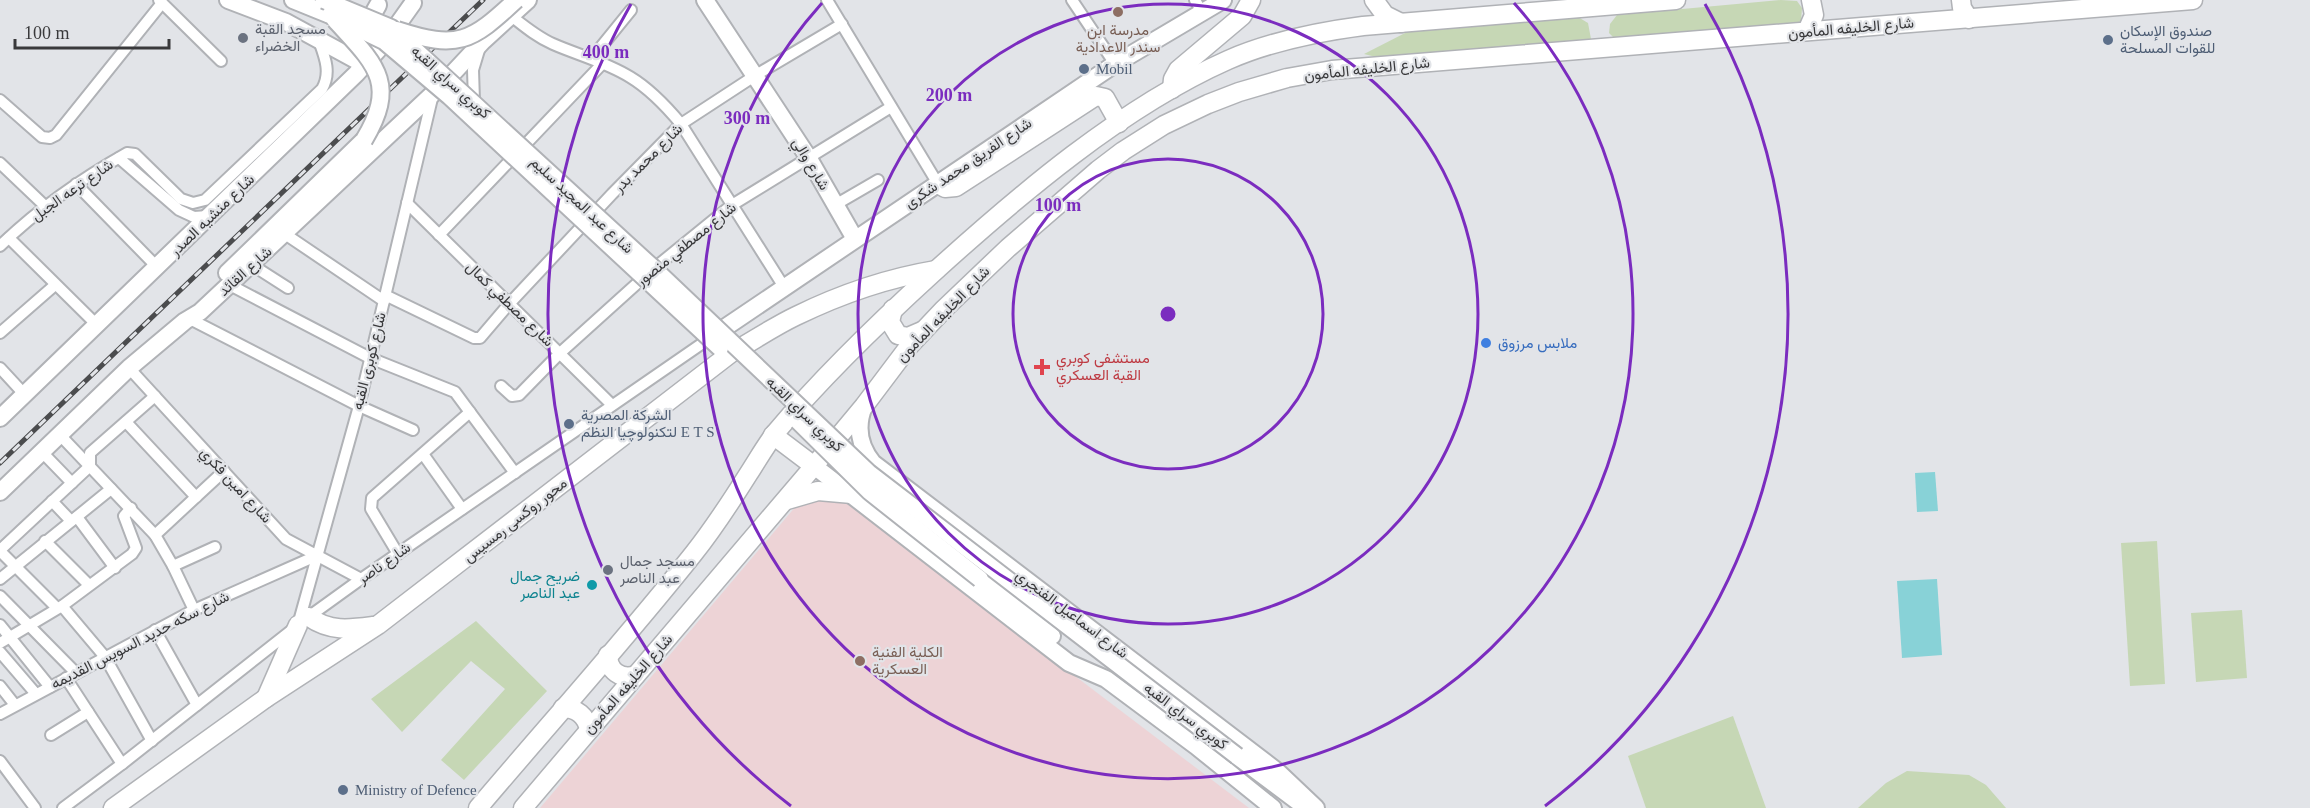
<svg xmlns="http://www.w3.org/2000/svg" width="2310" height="808" font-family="'Times New Roman',Vazirmatn,serif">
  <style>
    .commercial { fill: #edd3d6 }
    .green { fill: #c6d7b5 }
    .water { fill: #88d2d7 }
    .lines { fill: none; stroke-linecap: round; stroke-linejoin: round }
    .street-casing { stroke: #b0b2b6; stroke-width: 14 }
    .secondary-casing { stroke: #b0b2b6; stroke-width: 20 }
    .primary-casing { stroke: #b0b2b6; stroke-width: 21 }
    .street { stroke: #fff; stroke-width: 10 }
    .secondary { stroke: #fff; stroke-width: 16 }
    .primary { stroke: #fff; stroke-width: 18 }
    .rail-casing { stroke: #4b4c4e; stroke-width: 5 }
    .rail { stroke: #e2e4e8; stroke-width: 3; stroke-dasharray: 9; stroke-linecap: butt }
    .secondary-bridge-casing { stroke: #b0b2b6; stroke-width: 20; stroke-linecap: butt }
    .secondary-bridge { stroke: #fff; stroke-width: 16 }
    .ring { fill: none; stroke: #7b2cbf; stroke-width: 3 }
    .education-dot { fill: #8d6e63; stroke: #e2e4e8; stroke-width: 2 }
    .worship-dot { fill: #6b7280; stroke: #e2e4e8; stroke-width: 2 }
    .service-dot { fill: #5c6f8a; stroke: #e2e4e8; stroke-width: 2 }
    .shop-dot { fill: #3f7fe0; stroke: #e2e4e8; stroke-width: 2 }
    .health-dot { fill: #e0444e; stroke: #e2e4e8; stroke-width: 2 }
    .culture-dot { fill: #0f9aa8; stroke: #e2e4e8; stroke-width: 2 }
    .labels { text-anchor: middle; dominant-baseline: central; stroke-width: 4.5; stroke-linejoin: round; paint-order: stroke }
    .street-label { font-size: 15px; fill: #39393b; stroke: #e2e4e8 }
    .worship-label { font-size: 15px; fill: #5b616d; stroke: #e2e4e8; text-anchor: start }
    .education-label { font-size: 15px; fill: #785e54; stroke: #e2e4e8 }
    .service-label { font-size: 15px; fill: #4e5e75; stroke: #e2e4e8; text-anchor: start }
    .shop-label { font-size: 15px; fill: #366cbe; stroke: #e2e4e8; text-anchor: start }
    .health-label { font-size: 15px; fill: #be3a42; stroke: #e2e4e8; text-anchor: start }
    .culture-label { font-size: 15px; fill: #0d838f; stroke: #e2e4e8; text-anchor: end }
    .centre { fill: #7b2cbf; stroke: #e2e4e8; stroke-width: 3 }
    .ring-label { font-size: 18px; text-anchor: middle; font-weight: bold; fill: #7b2cbf; stroke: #e2e4e8; stroke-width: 4.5; stroke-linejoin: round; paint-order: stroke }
  </style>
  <rect width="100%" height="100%" fill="#e2e4e8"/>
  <!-- commercial -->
  <polygon class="commercial" points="839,497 1249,808 540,808 802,499"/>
  <!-- green -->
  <g class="green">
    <polygon points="1781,0 1797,1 1802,8 1801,21 1794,24 1615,39 1609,33 1610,24 1617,15"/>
    <polygon points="1578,17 1588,23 1591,39 1584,45 1388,60 1364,54 1409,31"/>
    <polygon points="2157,541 2165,684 2130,686 2121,543"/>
    <polygon points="2242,610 2247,678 2196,682 2191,613"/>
    <polygon points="476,621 547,691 464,780 441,760 505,689 471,661 402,732 371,699"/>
    <polygon points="1733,716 1766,808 1646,808 1628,756"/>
    <polygon points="1907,771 1969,775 1986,785 2006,808 1858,808 1886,783"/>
  </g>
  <!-- water -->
  <g class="water">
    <polygon points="1935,472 1938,511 1917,512 1915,473"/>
    <polygon points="1937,579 1942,655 1902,658 1897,581"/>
  </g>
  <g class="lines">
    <!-- street casing -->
    <g class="street-casing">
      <g id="street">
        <polyline points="159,0 221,61"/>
        <polyline points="827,0 938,184"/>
        <polyline points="1072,0 1115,64"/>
        <polyline points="1195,0 1202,12"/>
        <path d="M 510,15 C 524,26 537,37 553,44 C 578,55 606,62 630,77 C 650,89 666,106 681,124 L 784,287"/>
        <polyline points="592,58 631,10"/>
        <polyline points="0,100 42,137 50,138 56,135 162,3"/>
        <polyline points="474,101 473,70 479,50"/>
        <polyline points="119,158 179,210 194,217 208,216"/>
        <polyline points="0,163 45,206"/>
        <polyline points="76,184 158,268"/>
        <polyline points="407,203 612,405"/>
        <polyline points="835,205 878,180"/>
        <polyline points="285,234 384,301"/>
        <polyline points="439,235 603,63"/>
        <polyline points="9,238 98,326"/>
        <path d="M 0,246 C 38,209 81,179 127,153 L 135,154 L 181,199 L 193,203 L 205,200 L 322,89 C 332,72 324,55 318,38"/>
        <polyline points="252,265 288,288"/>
        <polyline points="230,285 370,358 455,392 515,473"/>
        <polyline points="385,295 474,338 480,338 509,304 612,194 681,124 756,75 842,24"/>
        <polyline points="190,319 359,406 413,430"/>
        <polyline points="0,333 55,285"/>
        <polyline points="0,368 25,395"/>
        <polyline points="129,368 286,539 361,579"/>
        <polyline points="501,386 512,396 519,395 560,353 652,270 732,205 891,107"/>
        <polyline points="126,422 196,497"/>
        <polyline points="59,434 155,535 173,566 194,610"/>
        <polyline points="41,451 72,483"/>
        <polyline points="423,454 462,509"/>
        <polyline points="52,501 71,521"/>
        <polyline points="77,517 115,568"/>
        <polyline points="155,535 224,471"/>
        <polyline points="45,541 89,585"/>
        <polyline points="0,550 90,466 90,453 155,396"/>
        <polyline points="0,551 57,608"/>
        <polyline points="398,554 371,509 372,498 470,412"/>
        <polyline points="173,566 215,547"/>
        <polyline points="0,579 111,489"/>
        <polyline points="0,596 76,673"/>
        <polyline points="62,606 105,657 152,741"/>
        <polyline points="307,618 361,579 713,336"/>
        <polyline points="0,625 50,687"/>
        <polyline points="298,625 359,406 433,94"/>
        <polyline points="155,630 197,705"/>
        <polyline points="0,643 62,606 132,554 136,548 124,516 131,508"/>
        <polyline points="0,652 36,694"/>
        <polyline points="66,678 122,764"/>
        <polyline points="0,686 15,705"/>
        <polyline points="0,714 194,610 316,556"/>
        <polyline points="51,735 88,712"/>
        <polyline points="0,761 35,808"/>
        <polyline points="63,808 122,764 292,630"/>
      </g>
    </g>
    <!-- secondary casing -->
    <g class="secondary-casing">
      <g id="secondary">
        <polyline points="228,0 286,22 365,65"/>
        <polyline points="293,0 330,15"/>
        <polyline points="705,0 808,157 855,239"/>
        <polyline points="364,30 378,5"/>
        <polyline points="227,273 364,140"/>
        <polyline points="717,333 1115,64 1223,0"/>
        <path d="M 864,406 C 856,426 859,446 873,463 L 1278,772 L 1316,808"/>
        <polyline points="0,418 356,74 386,41 413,3"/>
        <polyline points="814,466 1069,663 1106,679 1196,746 1273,808"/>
        <polyline points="0,492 129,368 185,321 200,312 439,88 483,41 528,0"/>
        <polyline points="980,579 1052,636"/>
        <polyline points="1237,756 1301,804"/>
      </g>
    </g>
    <!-- primary casing -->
    <g class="primary-casing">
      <g id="primary">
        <polyline points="1374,0 1385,15 1401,23"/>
        <polyline points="1961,0 1962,8 1969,19"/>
        <polyline points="1807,31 1814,15 1811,0"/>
        <polyline points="1172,89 1173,79 1178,70 1242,16 1251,0"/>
        <polyline points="938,184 945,188 956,187 1096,96 1105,98 1119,123"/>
        <polyline points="893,309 890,322 898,335 908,337 922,331"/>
        <polyline points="773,435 814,466"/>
        <polyline points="787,500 818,491 852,494"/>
        <path d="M 309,617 C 330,632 350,629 373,626"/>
        <path d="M 608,655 C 608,671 621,680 636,675"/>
        <polyline points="266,698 298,625"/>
        <path d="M 563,708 C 577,708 586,716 589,729"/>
        <path d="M 113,808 L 266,698 L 378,625 L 731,353 C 753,341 773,327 796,316 C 839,295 888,278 936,270"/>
        <path d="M 478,808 C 550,723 625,640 694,553 C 714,528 732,500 749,473 C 758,459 766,445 776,432 C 824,375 878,323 934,272 C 1019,195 1122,107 1228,60 C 1271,41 1317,32 1363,26 L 1676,0"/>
        <polyline points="523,808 814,466 864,406 910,345 944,309 1008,248 1098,170 1123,151 1164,125 1208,104 1239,92 1287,78 1332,70 2193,0"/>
      </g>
    </g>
    <!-- street -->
    <use href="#street" class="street"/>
    <!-- secondary -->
    <use href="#secondary" class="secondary"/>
    <!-- primary -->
    <use href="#primary" class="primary"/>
    <!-- rail casing -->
    <g class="rail-casing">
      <polyline id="rail" points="0,463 483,0"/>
    </g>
    <!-- rail -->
    <use href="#rail" class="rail"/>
    <!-- secondary-bridge casing -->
    <g class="secondary-bridge-casing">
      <g id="secondary-bridge">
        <polyline points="324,0 391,28 652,267 869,473 1237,756"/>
        <polyline points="330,15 384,41 449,96 720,348"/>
        <path d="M 335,20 C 374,63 399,82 364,140"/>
        <path d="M 397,30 C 458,50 471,42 516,0"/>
        <polyline points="798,421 870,492 980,579"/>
      </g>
    </g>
    <!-- secondary-bridge -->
    <use href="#secondary-bridge" class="secondary-bridge"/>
  </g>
  <!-- distance rings -->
  <g class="ring">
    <circle cx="1168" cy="314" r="155"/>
    <circle cx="1168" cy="314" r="310"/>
    <path d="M1514 3A465 465 0 1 1 822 3"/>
    <path d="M791 806A620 620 0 0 1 631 4M1705 4A620 620 0 0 1 1545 806"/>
  </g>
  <!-- markers -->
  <g class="education-dot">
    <circle cx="1118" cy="12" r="6"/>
    <circle cx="860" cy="661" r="6"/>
  </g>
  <g class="worship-dot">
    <circle cx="243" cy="38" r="6"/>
    <circle cx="608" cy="570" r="6"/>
  </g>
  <g class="service-dot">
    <circle cx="2108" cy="40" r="6"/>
    <circle cx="1084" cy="69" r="6"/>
    <circle cx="569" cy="424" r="6"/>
    <circle cx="343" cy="790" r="6"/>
  </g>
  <circle class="shop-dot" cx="1486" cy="343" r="6"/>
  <path class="health-dot" d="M1039 358h6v6h6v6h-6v6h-6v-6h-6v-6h6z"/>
  <circle class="culture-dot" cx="592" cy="585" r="6"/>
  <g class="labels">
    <!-- street labels -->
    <g class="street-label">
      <text transform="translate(1851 28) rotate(-5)">شارع الخليفه المأمون</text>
      <text transform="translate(1367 69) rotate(-6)">شارع الخليفه المأمون</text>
      <text transform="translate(451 82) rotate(42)">كوبري سراي القبه</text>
      <text transform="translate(648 158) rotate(-45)">شارع محمد بدر</text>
      <text transform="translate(968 163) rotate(-34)">شارع الفريق محمد شكرى</text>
      <text transform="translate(811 164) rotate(59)">شارع والي</text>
      <text transform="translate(72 190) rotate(-35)">شارع ترعه الجبل</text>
      <text transform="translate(582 205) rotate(43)">شارع عبد المجيد سليم</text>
      <text transform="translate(212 215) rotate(-44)">شارع منشيه الصدر</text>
      <text transform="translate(686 244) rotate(-39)">شارع مصطفي منصور</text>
      <text transform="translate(245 271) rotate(-42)">شارع القائد</text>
      <text transform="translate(510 304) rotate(44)">شارع مصطفي كمال</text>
      <text transform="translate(943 314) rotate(-46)">شارع الخليفه المأمون</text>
      <text transform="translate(369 361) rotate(-76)">شارع كوبرى القبه</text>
      <text transform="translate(805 414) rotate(44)">كوبري سراي القبه</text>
      <text transform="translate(236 485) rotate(47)">شارع امين فكري</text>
      <text transform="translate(515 520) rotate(-38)">محور روكسى رمسيس</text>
      <text transform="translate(384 563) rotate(-35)">شارع ناصر</text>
      <text transform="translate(1072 614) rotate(37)">شارع اسماعيل الفنجري</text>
      <text transform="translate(140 640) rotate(-27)">شارع سكه حديد السويس القديمه</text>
      <text transform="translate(628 684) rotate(-49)">شارع الخليفه المأمون</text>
      <text transform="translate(1186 716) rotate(37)">كوبري سراي القبه</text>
    </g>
    <!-- worship labels -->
    <g class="worship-label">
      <text x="255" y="29">مسجد القبة<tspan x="255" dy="17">الخضراء</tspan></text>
      <text x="620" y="561">مسجد جمال<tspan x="620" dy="17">عبد الناصر</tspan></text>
    </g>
    <!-- education labels -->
    <g class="education-label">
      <text x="1118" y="30">مدرسة ابن<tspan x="1118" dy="17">سندر الاعدادية</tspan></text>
      <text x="872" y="652" text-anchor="start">الكلية الفنية<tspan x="872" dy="17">العسكرية</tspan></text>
    </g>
    <!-- service labels -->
    <g class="service-label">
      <text x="2120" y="31">صندوق الإسكان<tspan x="2120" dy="17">للقوات المسلحة</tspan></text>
      <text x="1096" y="69">Mobil</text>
      <text x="581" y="415">الشركة المصرية<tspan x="581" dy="17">لتكنولوچيا النظم E T S</tspan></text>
      <text x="355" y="790">Ministry of Defence</text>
    </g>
    <!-- shop labels -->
    <g class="shop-label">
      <text x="1498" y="343">ملابس مرزوق</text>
    </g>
    <!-- health labels -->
    <g class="health-label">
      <text x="1056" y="358">مستشفى كوبري<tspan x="1056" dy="17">القبة العسكري</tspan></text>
    </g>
    <!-- culture labels -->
    <g class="culture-label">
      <text x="580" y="576">ضريح جمال<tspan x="580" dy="17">عبد الناصر</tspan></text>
    </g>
  </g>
  <circle cx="1168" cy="314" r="9" class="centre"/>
  <g class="ring-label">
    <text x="606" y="58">400 m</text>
    <text x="949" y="101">200 m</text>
    <text x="747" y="124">300 m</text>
    <text x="1058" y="211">100 m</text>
  </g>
  <!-- scale -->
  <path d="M15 39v9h154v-9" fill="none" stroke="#39393b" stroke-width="3"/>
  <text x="24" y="39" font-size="18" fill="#39393b" stroke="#e2e4e8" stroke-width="4.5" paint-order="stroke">100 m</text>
</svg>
